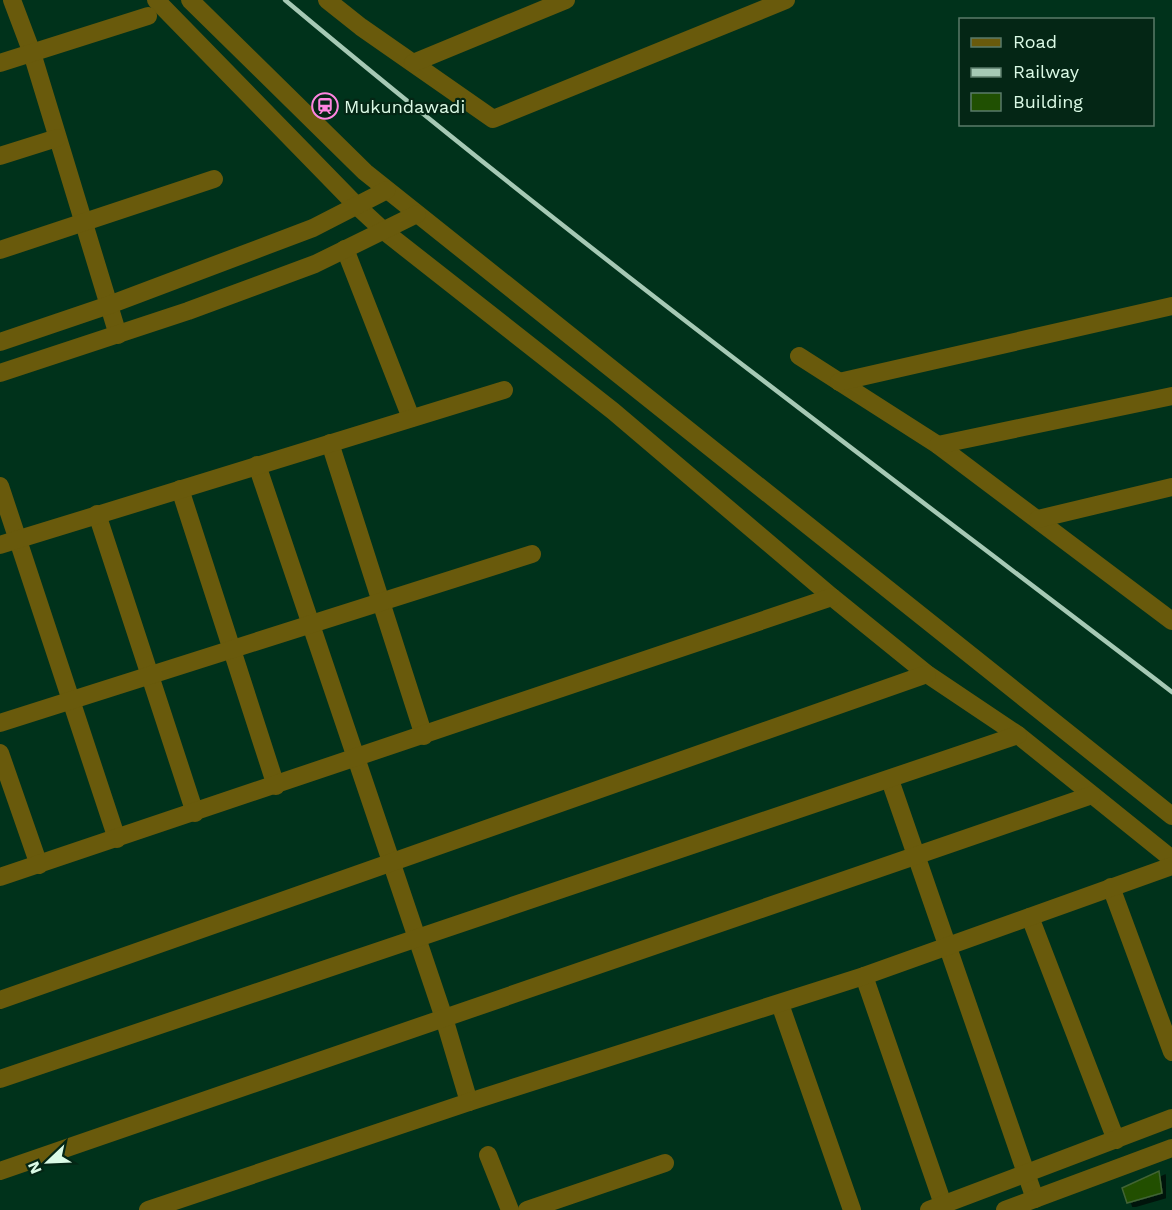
<svg xmlns="http://www.w3.org/2000/svg" width="1172" height="1210" font-family="'Work Sans',sans-serif">
  <style>
    .building { fill: #205002; stroke: #426434; stroke-width: 1.5; filter: url(#shadow) }
    .lines { fill: none; stroke-linecap: round; stroke-linejoin: round }
    .minor { stroke: #695a0c; stroke-width: 18 }
    .rail { stroke: #a6c9b5; stroke-width: 4.5 }
    .labels { text-anchor: middle; dominant-baseline: central; stroke-width: 4.5; stroke-linejoin: round; paint-order: stroke }
    .poi-label { font-size: 18px; fill: #dbfae6; stroke: #042615; text-anchor: start }
  </style>
  <defs>
    <filter id="shadow"><feDropShadow dx="6" dy="4" stdDeviation="0" flood-color="#0009"/></filter>
  </defs>
  <rect width="100%" height="100%" fill="#00321b"/>
  <!-- building -->
  <polygon class="building" points="1159,1171 1162,1193 1127,1203 1122,1188"/>
  <g class="lines">
    <!-- minor -->
    <g class="minor">
      <polyline points="12,0 32,53 118,335"/>
      <polyline points="156,0 358,207 384,231 613,411 832,597 927,674 1018,735 1172,859"/>
      <polyline points="190,0 365,172 1172,816"/>
      <polyline points="327,0 361,27 493,119 786,0"/>
      <polyline points="0,63 148,16"/>
      <polyline points="413,63 566,0"/>
      <polyline points="0,156 57,138"/>
      <polyline points="345,249 411,418"/>
      <polyline points="0,250 214,179"/>
      <polyline points="0,342 109,305 313,228 387,190"/>
      <polyline points="799,356 938,445 1172,621"/>
      <polyline points="0,373 188,311 315,264 417,214"/>
      <polyline points="839,382 1172,306"/>
      <polyline points="330,443 424,736"/>
      <polyline points="938,445 1172,396"/>
      <polyline points="257,465 444,1018 469,1102"/>
      <polyline points="0,486 117,839"/>
      <polyline points="180,489 276,786"/>
      <polyline points="97,514 195,813"/>
      <polyline points="1038,519 1172,487"/>
      <polyline points="0,545 504,390"/>
      <polyline points="0,723 532,554"/>
      <polyline points="0,753 39,865"/>
      <polyline points="890,780 1035,1199"/>
      <polyline points="0,877 832,597"/>
      <polyline points="1111,887 1172,1052"/>
      <polyline points="1030,917 1116,1140"/>
      <polyline points="864,976 945,1210"/>
      <polyline points="0,1000 927,674"/>
      <polyline points="780,1004 852,1210"/>
      <polyline points="0,1079 1018,735"/>
      <polyline points="488,1155 510,1210"/>
      <polyline points="0,1171 1092,795"/>
      <polyline points="148,1210 469,1102 864,976 1172,866"/>
      <polyline points="527,1210 665,1163"/>
      <polyline points="929,1210 1172,1118"/>
      <polyline points="1005,1210 1172,1148"/>
    </g>
    <!-- rail -->
    <path class="rail" d="M 285,0 C 572,241 874,464 1172,692"/>
  </g>
  <!-- icons -->
  <defs>
    <g id="station-ring" transform="scale(1.35)"><circle r="9.5" fill="#042615" stroke="#fe85e0" stroke-width="1.5"/><path d="M-3-6H3Q5-6 5-4V2Q5 4 3 4L4.5 6H3L1.5 4h-3L-3 6H-4.5L-3 4Q-5 4-5 2V-4Q-5-6-3-6ZM-3.5-4v3h7v-3ZM-3.5 1v1.5H-2V1ZM2 1v1.5H3.5V1Z" fill="#fe85e0"/></g>
  </defs>
  <g fill-rule="evenodd">
    <use href="#station-ring" x="325" y="106"/>
  </g>
  <g class="labels">
    <!-- poi labels -->
    <g class="poi-label">
      <text x="344" y="106">Mukundawadi</text>
    </g>
  </g>
  <!-- legend -->
  <rect x="959" y="18" width="195" height="108" fill="#042615" stroke="#5a7b69" stroke-width="1.5"/>
  <rect x="971" y="38" width="30" height="9" fill="#695a0c" stroke="#5a7b69" stroke-width="1.5"/>
  <text x="1013" y="48" font-size="18" fill="#dbfae6">Road</text>
  <rect x="971" y="68" width="30" height="9" fill="#a6c9b5" stroke="#5a7b69" stroke-width="1.5"/>
  <text x="1013" y="78" font-size="18" fill="#dbfae6">Railway</text>
  <rect x="971" y="93" width="30" height="18" fill="#205002" stroke="#5a7b69" stroke-width="1.5"/>
  <text x="1013" y="108" font-size="18" fill="#dbfae6">Building</text>
  <!-- north arrow -->
  <g transform="translate(48 1162) rotate(247)" stroke="#042615" stroke-width="4.5" paint-order="stroke">
  <path d="M0-4.5L10 22L0 15L-10 22Z" fill="#dbfae6"/>
  <text y="-9" font-size="16" font-weight="bold" text-anchor="middle" fill="#dbfae6">N</text>
  </g>
</svg>
